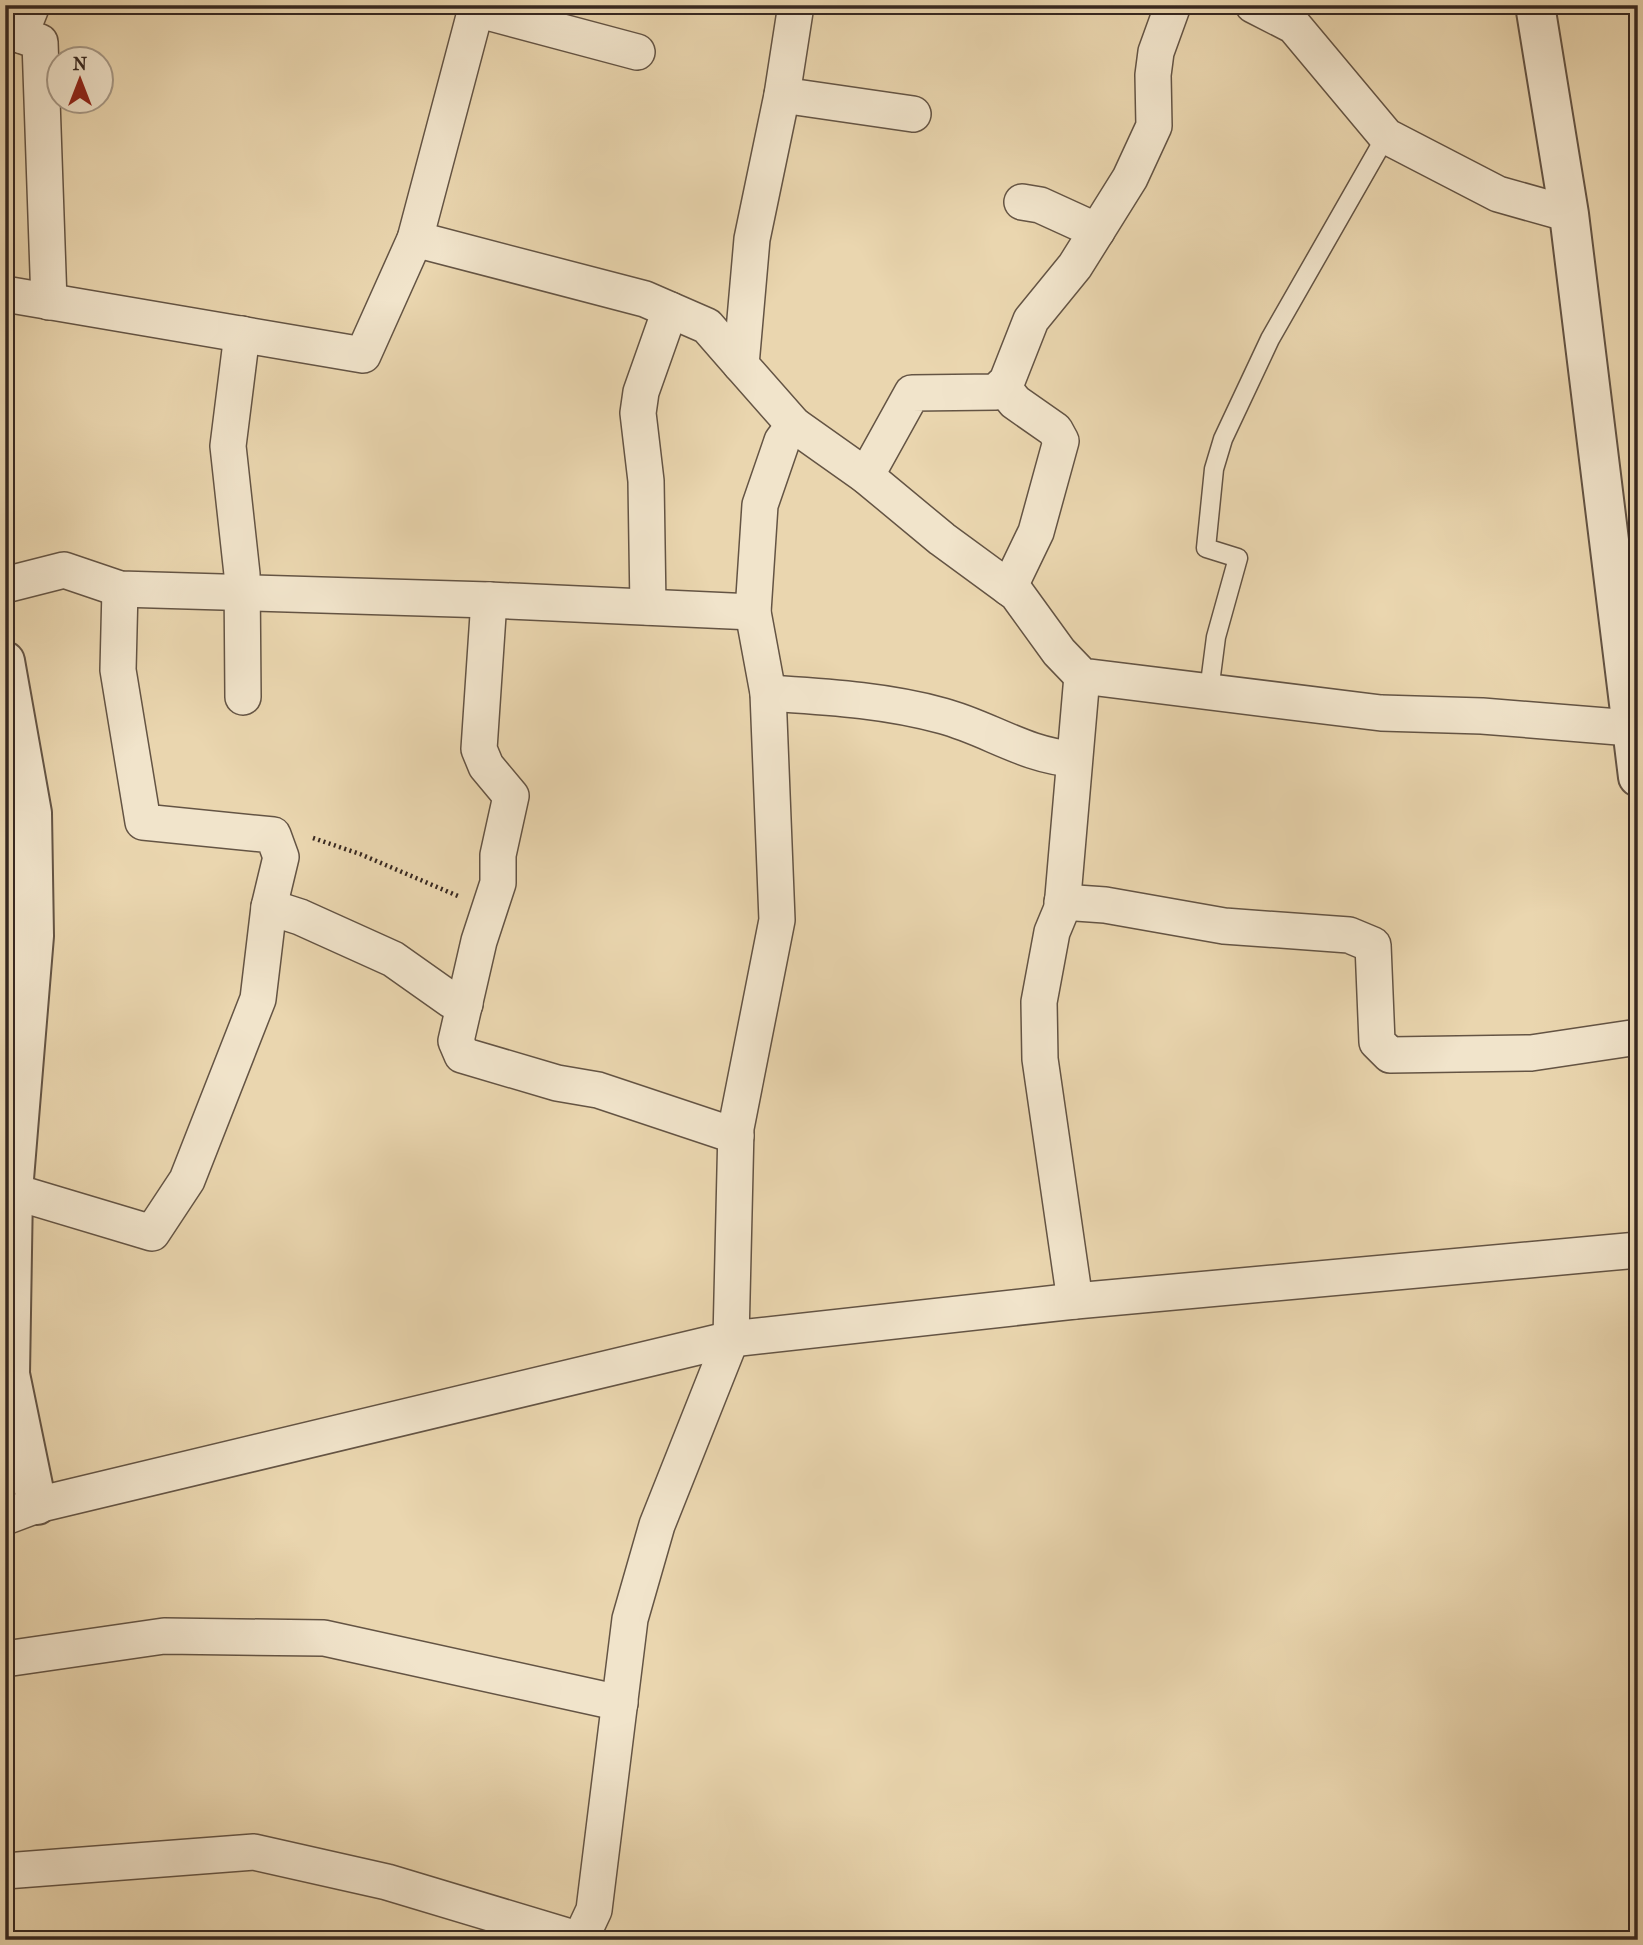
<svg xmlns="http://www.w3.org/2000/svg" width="1643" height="1945" font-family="'IM FELL French Canon',serif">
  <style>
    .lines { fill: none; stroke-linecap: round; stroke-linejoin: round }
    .service-casing { stroke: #645444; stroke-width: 21 }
    .minor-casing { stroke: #645444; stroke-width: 38 }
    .tertiary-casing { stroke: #645444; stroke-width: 42 }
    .path { stroke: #372821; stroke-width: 4.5; stroke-dasharray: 2 3.5; stroke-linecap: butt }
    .service { stroke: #f1e4cb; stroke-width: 18 }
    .minor { stroke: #f1e4cb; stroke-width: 35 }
    .tertiary { stroke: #f1e4cb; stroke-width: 38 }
  </style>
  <rect width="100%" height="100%" fill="#ead6af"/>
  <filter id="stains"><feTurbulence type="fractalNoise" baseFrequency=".00286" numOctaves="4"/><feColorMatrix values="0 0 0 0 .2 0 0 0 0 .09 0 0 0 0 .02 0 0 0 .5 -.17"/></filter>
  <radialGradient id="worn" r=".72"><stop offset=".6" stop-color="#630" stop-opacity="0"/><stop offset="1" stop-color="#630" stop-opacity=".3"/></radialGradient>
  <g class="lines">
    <!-- service casing -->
    <g class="service-casing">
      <polyline id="service" points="1209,691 1216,637 1238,558 1206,548 1214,469 1223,439 1270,339 1386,136"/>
    </g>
    <!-- minor casing -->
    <g class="minor-casing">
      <g id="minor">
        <polyline points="796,5 782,95 752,239 741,365 794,425 866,476 942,539 1017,594 1059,652 1082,676 1381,713 1482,716 1631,728"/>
        <polyline points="1253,5 1294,26 1386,136 1498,194 1569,214"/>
        <polyline points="476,9 637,52"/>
        <polyline points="5,31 20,35 32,5"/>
        <polyline points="20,35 40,42 49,302"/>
        <polyline points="782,95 913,114"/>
        <polyline points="1022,202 1040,205 1097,231"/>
        <polyline points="415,239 645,299 707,326 741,365"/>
        <polyline points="5,294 363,355 415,239 477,5"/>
        <polyline points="242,334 228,446 242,574 243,697"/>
        <polyline points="1002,386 1015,402 1055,430 1061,441 1036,532 1009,588"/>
        <polyline points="866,476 912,393 996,392 1007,381 1031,320 1075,266 1130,178 1154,126 1153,75 1156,52 1173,5"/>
        <polyline points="5,585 64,570 120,589 489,600 753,612"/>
        <polyline points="489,600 479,749 486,766 511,796 498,855 498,883 479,941 456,1041 462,1055 557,1083 598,1090 736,1136"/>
        <polyline points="648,607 646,481 638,413 641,392 670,310"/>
        <path d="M 768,693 C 827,697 885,700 943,716 C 988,728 1026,756 1074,759"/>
        <polyline points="1062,902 1105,905 1224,926 1349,935 1373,945 1377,1042 1390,1055 1531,1053 1638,1037"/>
        <polyline points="269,907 300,917 393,959 451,1000 465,1004"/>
        <polyline points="5,929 34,936"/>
        <polyline points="5,1189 152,1233 187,1180 258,999 269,907 281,857 273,835 143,822 118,670 120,589"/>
        <polyline points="1075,1301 1040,1059 1039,1002 1052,932 1062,908 1082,676"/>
        <polyline points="5,1517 37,1505 731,1339 1075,1301 1638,1250"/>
        <polyline points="5,1659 164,1636 324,1638 620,1703"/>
        <polyline points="5,1871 254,1852 387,1882 580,1940"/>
        <polyline points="580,1940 594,1910 630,1619 657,1525 731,1339 736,1128 777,920 768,693 753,612 760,505 782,441 794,425"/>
      </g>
    </g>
    <!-- tertiary casing -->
    <g class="tertiary-casing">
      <g id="tertiary">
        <polyline points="1535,5 1569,214 1638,777"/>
        <polyline points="5,661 32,813 34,936 13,1191 10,1374 37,1505"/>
      </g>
    </g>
    <!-- path -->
    <polyline class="path" points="313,838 360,854 458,896"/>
    <!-- service -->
    <use href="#service" class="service"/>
    <!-- minor -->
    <use href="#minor" class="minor"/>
    <!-- tertiary -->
    <use href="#tertiary" class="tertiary"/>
  </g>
  <!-- margin -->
  <rect width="1643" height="1945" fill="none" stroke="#ead6af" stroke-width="28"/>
  <rect x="7" y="7" width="1629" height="1931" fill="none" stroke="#372821" stroke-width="3.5"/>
  <rect x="14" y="14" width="1615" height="1917" fill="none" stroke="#372821" stroke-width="2"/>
  <!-- north arrow -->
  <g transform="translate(80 80)"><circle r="33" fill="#f1e4cb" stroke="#a79987" stroke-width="2"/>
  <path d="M0-5L12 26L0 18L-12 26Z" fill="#8f2418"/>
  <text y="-10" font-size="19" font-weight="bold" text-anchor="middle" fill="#372821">N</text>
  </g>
  <rect width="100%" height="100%" filter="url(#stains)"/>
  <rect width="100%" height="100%" fill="url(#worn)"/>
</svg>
